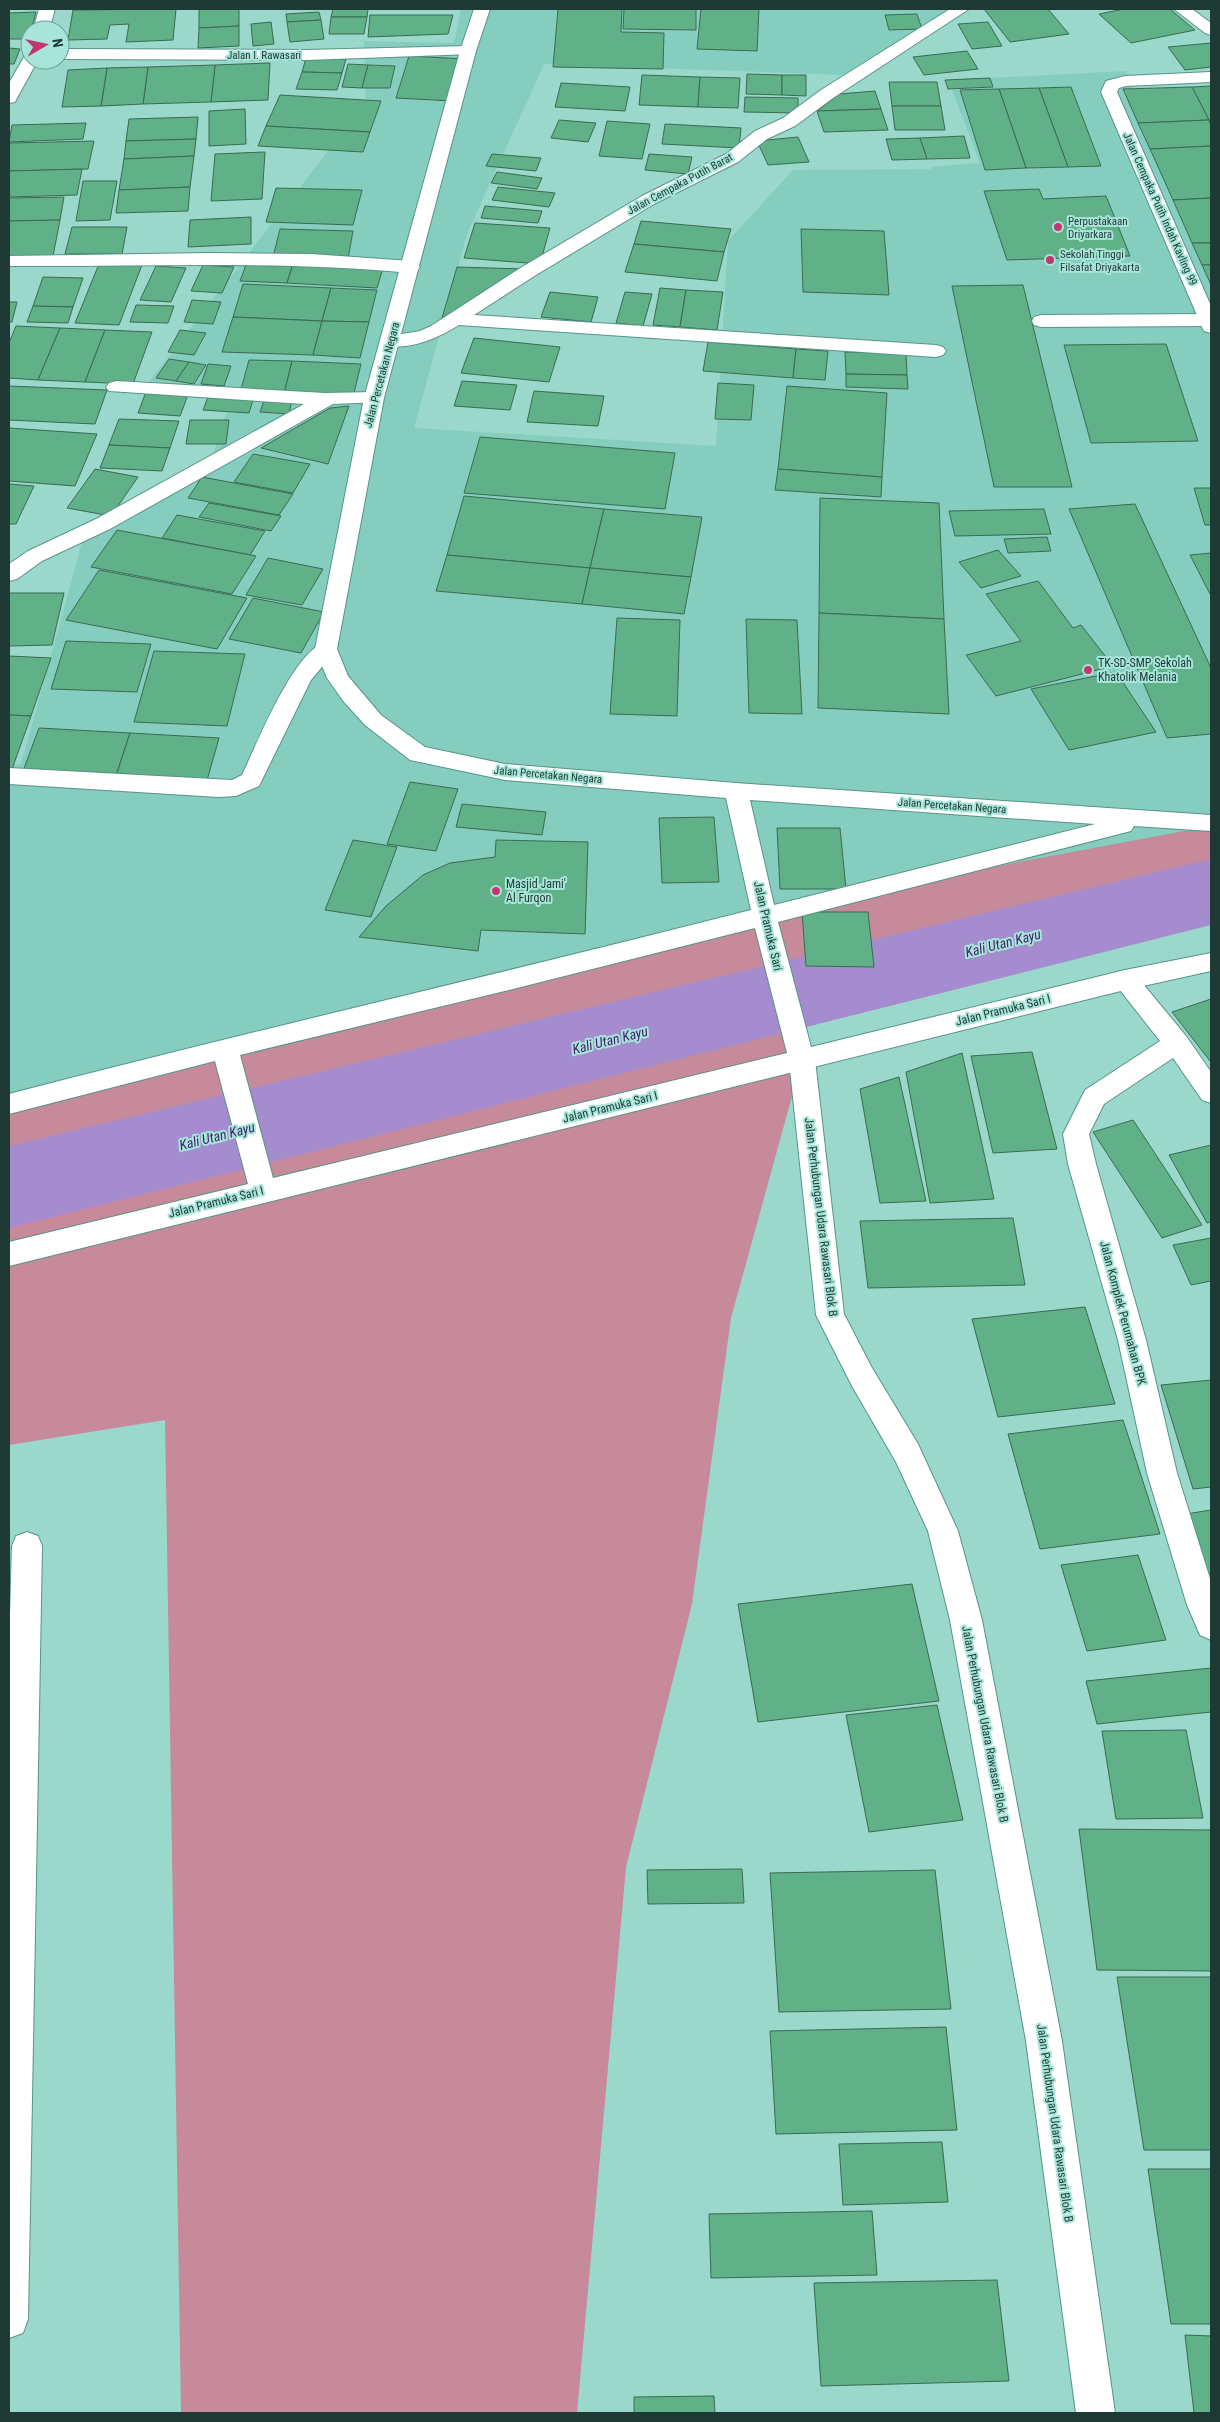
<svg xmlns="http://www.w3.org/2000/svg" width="1220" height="2422" font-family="'Roboto Condensed',sans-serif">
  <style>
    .built { fill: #85cebf }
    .green { fill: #c68a9b }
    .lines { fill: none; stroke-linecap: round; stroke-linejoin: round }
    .river { fill: #a48ccf; fill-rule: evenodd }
    .building { fill: #60b088; stroke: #3b6b52 }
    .lane-casing { stroke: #579488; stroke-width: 2 }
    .street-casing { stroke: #579488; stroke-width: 2 }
    .secondary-casing { stroke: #579488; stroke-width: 2 }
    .lane { fill: #fff; fill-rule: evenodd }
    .street { fill: #fff; fill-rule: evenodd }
    .secondary { fill: #fff; fill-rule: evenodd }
    .poi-dot { fill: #c1366e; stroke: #a6e5d8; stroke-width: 2 }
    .labels { text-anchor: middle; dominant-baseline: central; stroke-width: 4; stroke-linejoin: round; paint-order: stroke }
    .far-street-label { font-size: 11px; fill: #1f3934; stroke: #a6e5d8 }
    .far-poi-label { font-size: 11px; fill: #1f3934; stroke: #a6e5d8; text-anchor: start }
    .poi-label { font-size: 12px; fill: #1f3934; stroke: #a6e5d8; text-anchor: start }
    .street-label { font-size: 12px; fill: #1f3934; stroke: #a6e5d8 }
    .water-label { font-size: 14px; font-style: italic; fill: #452271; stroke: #a6e5d8 }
  </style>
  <rect width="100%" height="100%" fill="#99d8cb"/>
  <!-- built -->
  <polygon class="built" points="461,9 949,9 842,75 544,64 467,234 414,428 716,446 728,241 793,170 931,169 931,167 980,163 952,90 991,87 990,78 1126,71 1211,286 1211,841 9,1105 9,764 21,764 86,528 209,466 233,393 146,386 366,102 364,41 454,43"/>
  <!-- green -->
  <g class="green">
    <polygon points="1211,826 1211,894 783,1000 800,1059 9,1252 9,1101 907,883"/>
    <polygon points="802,1060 731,1318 692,1604 626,1867 577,2413 181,2413 165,1420 9,1445 9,1254"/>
  </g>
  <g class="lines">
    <!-- river -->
    <polygon class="river" points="1211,859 1211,925 9,1228 9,1146"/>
  </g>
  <!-- building -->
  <g class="building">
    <polygon points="176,9 173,40 126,42 129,24 110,25 107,39 68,40 73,10"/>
    <polygon points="199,9 239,9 239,26 199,28"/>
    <polygon points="333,9 368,9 367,17 331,17"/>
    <polygon points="558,9 622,9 621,32 664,33 663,69 553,67"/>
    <polygon points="624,9 696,9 696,30 623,29"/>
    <polygon points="701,9 759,9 757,51 697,49"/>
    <polygon points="984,9 1048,9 1069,34 1010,42"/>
    <polygon points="1124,9 1170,9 1195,30 1131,43 1099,14"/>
    <polygon points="36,12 29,39 9,39 9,13"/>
    <polygon points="319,12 321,20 287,22 286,14"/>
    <polygon points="917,14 922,29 889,30 885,15"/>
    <polygon points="370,15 453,15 448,34 368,37"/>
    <polygon points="331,17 367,17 364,34 329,34"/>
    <polygon points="321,20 324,39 290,42 287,22"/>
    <polygon points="271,22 274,44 253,46 251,24"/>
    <polygon points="988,22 1002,46 972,49 958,24"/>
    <polygon points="239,26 239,46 198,48 199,28"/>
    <polygon points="1211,43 1211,67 1185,70 1168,47"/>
    <polygon points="9,48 20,49 14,64 9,64"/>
    <polygon points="967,51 978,69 924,75 913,57"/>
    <polygon points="409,56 465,59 453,101 396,98"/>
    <polygon points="306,58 346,59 342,73 302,72"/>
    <polygon points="270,63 268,100 211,102 215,65"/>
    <polygon points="348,64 368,65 362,88 342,87"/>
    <polygon points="215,65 211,102 143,104 148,67"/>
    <polygon points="368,65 395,66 390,88 362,88"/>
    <polygon points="148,67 143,104 101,106 107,68"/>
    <polygon points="107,68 101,106 62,107 68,70"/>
    <polygon points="302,72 342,73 337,90 296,89"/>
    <polygon points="747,74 782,75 782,95 746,94"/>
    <polygon points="642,75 700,77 698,107 639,105"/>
    <polygon points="782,75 806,75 806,96 782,95"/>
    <polygon points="700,77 740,78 738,108 698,107"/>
    <polygon points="990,78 993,87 948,89 945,80"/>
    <polygon points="889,82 937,82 941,106 892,106"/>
    <polygon points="561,83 630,87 625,111 555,107"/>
    <polygon points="1211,86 1211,120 1209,120 1192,87"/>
    <polygon points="1071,87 1101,166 1068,167 1039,88"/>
    <polygon points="1192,87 1209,120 1138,123 1123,89"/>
    <polygon points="1039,88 1068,167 1026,168 999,89"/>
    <polygon points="999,89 1026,168 985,170 960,90"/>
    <polygon points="875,91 881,109 817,111 839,94"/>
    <polygon points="280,95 381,101 370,132 266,126"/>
    <polygon points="745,97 798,98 798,113 744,112"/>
    <polygon points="892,106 941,106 945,130 895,130"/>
    <polygon points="245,109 246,144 209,146 209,111"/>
    <polygon points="881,109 888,130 824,132 817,111"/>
    <polygon points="198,117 196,139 126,141 129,119"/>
    <polygon points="559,120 596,123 588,142 551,138"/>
    <polygon points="1209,120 1211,126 1211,146 1150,149 1138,123"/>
    <polygon points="607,121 650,124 642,159 599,156"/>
    <polygon points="86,123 83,139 9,142 12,125"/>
    <polygon points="665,124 741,128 739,148 662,144"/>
    <polygon points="266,126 370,132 363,152 258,146"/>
    <polygon points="964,136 970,158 927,159 920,138"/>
    <polygon points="798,137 809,162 768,165 757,141"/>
    <polygon points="920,138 927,159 892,160 886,139"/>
    <polygon points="196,139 194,156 124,159 126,141"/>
    <polygon points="94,141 88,169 9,171 9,143"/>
    <polygon points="1211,146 1211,198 1173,200 1150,149"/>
    <polygon points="265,152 262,199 211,201 215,154"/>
    <polygon points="492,154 541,158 536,171 486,166"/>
    <polygon points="649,154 692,157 688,174 645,170"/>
    <polygon points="194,156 190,187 119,190 124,159"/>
    <polygon points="82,169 77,195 9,197 9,171"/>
    <polygon points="497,172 542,178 537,189 491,183"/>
    <polygon points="83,181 117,181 110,220 76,221"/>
    <polygon points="190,187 188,211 116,213 119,190"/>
    <polygon points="498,187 555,193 549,207 492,200"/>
    <polygon points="276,188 362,190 353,225 266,222"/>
    <polygon points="1039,189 1043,199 1106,196 1130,256 1007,260 984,191"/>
    <polygon points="64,197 60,220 9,221 9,198"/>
    <polygon points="1211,198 1211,243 1192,243 1173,200"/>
    <polygon points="485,206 542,211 538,223 481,218"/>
    <polygon points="251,217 251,244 188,247 190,220"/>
    <polygon points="60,220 53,256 9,258 9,221"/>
    <polygon points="641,221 731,229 724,252 634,244"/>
    <polygon points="475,223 550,228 540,264 464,258"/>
    <polygon points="72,227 127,227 122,254 65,254"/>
    <polygon points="280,229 353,231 348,259 273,257"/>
    <polygon points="801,229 884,231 889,295 803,292"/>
    <polygon points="1192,243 1211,243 1211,265 1202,265"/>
    <polygon points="634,244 724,252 717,281 625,272"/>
    <polygon points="247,262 293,264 287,283 240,281"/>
    <polygon points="99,264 142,265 119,325 75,323"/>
    <polygon points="293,264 383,268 377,288 287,283"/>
    <polygon points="203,265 234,267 222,293 191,291"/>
    <polygon points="1202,265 1211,265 1211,285"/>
    <polygon points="156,266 186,268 171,302 140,300"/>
    <polygon points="457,267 525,269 442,318"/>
    <polygon points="43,277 83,278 73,307 33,306"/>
    <polygon points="243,284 331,288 322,321 233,317"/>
    <polygon points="1023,285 1072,487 994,487 952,286"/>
    <polygon points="331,288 377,290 369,322 322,321"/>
    <polygon points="660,288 686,290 680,327 653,325"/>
    <polygon points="686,290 723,292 717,330 680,327"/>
    <polygon points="550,292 598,297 591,322 541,317"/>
    <polygon points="625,292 652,294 643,326 616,323"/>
    <polygon points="192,300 221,302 213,324 184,322"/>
    <polygon points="9,302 17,302 12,322 9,322"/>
    <polygon points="136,305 174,306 168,323 130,322"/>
    <polygon points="33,306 73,307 68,323 27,322"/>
    <polygon points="233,317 322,321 313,355 222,352"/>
    <polygon points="322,321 369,322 360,358 313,355"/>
    <polygon points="16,326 60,328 38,380 9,378 9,343"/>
    <polygon points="60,328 105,330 85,382 38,380"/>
    <polygon points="105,330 152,332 133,384 85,382"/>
    <polygon points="180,330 206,333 194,355 168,352"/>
    <polygon points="474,338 560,347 549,382 461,373"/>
    <polygon points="708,342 796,349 793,378 703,371"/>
    <polygon points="1166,344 1198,441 1091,443 1064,345"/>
    <polygon points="796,349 828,351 825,380 793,378"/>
    <polygon points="845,352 906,353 907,375 846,374"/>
    <polygon points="169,359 189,362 176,381 156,378"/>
    <polygon points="249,360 292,361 284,394 240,393"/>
    <polygon points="292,361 361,364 353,397 284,394"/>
    <polygon points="189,362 206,365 194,384 176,381"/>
    <polygon points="208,364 231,366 224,386 201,384"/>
    <polygon points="846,374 907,375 908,389 846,387"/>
    <polygon points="462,381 517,385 510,410 454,406"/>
    <polygon points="718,383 754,385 751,420 715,419"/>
    <polygon points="9,386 107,390 95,424 9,420"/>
    <polygon points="787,386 887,393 882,477 778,469"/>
    <polygon points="534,391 604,396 598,426 527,422"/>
    <polygon points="146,392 188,395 180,416 138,413"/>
    <polygon points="208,397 253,400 249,413 203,410"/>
    <polygon points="265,398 292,399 289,414 260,412"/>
    <polygon points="349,406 328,464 261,448 330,408"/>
    <polygon points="119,419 179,421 170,448 109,445"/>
    <polygon points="190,420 229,420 226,444 186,444"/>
    <polygon points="9,428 97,434 75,486 9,481"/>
    <polygon points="480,437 675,453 665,509 464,493"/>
    <polygon points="109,445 170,448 162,471 100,468"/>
    <polygon points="253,454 310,464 293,493 234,482"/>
    <polygon points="95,469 138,477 111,516 67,508"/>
    <polygon points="778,469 882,477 881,497 775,490"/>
    <polygon points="202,477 293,494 279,515 188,498"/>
    <polygon points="9,484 34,486 16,524 9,524"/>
    <polygon points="1194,488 1211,488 1211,525 1205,525"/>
    <polygon points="464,496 604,509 590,568 447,555"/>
    <polygon points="820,498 939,503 944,619 819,613"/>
    <polygon points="209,503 281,516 271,531 199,517"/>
    <polygon points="1135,504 1211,668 1211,734 1167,738 1069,509"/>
    <polygon points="604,509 702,517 691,577 590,568"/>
    <polygon points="1044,509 1051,534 955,536 949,511"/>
    <polygon points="177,515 265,531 250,555 162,538"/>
    <polygon points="117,530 256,556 232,594 91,567"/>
    <polygon points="1047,537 1051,551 1008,553 1004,539"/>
    <polygon points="998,550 1021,576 981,588 959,562"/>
    <polygon points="1211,553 1211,594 1210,594 1190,555"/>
    <polygon points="447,555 590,568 582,604 436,591"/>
    <polygon points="268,558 323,569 302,605 246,595"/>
    <polygon points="590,568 691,577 684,614 582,604"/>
    <polygon points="99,570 247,598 217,649 66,620"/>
    <polygon points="1038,581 1073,628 1081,625 1113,666 996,696 966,655 1021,641 986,594"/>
    <polygon points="9,593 64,593 52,645 9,646"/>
    <polygon points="253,598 324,612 301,653 229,639"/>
    <polygon points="819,613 944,619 949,714 818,708"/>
    <polygon points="617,618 680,620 677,716 610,714"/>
    <polygon points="746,619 797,620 802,714 749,713"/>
    <polygon points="66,641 151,644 137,692 51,689"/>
    <polygon points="154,651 245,654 227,726 134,722"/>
    <polygon points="9,656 51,658 31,716 9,715"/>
    <polygon points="1116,672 1156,732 1069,750 1031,689"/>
    <polygon points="9,715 31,716 11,772 9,772"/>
    <polygon points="39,728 130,733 115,779 22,774"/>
    <polygon points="130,733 219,738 206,784 115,779"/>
    <polygon points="410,782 458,789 436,851 387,844"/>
    <polygon points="462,804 546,812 542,835 456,827"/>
    <polygon points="714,817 719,882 662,883 659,818"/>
    <polygon points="777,828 840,828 846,889 780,889"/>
    <polygon points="353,840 397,847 371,917 325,910"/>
    <polygon points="496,840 588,842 585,934 481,930 478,951 359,937 386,906 423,875 450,863 495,857"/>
    <polygon points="802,912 868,912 874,967 806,966"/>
    <polygon points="1211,999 1211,1061 1210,1061 1172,1012"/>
    <polygon points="1032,1052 1057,1149 993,1153 971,1056"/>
    <polygon points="962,1053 994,1199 930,1203 906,1072"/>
    <polygon points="899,1077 926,1201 880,1203 860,1089"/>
    <polygon points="1133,1120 1202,1225 1162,1238 1093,1132"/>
    <polygon points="1211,1145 1211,1222 1207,1223 1169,1155"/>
    <polygon points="1013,1218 1025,1285 868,1288 860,1221"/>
    <polygon points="1211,1238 1211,1281 1191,1285 1173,1245"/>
    <polygon points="1085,1307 1115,1404 998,1417 972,1319"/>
    <polygon points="1211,1380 1211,1487 1193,1489 1161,1385"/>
    <polygon points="1123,1420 1160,1534 1040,1549 1008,1434"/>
    <polygon points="1211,1510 1211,1598 1180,1515"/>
    <polygon points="1138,1555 1166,1640 1087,1651 1061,1565"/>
    <polygon points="912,1584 939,1701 758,1722 738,1604"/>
    <polygon points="1211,1668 1211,1712 1097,1724 1086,1681"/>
    <polygon points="937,1705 963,1820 869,1832 846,1715"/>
    <polygon points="1186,1730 1203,1818 1116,1819 1102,1731"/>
    <polygon points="1079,1829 1211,1830 1211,1971 1097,1970"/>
    <polygon points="742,1869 744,1903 648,1904 647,1870"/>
    <polygon points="935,1870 951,2009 779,2012 770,1873"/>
    <polygon points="1117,1977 1211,1977 1211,2150 1144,2150"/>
    <polygon points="946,2027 957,2130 776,2134 770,2031"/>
    <polygon points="942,2142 948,2202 843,2205 839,2144"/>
    <polygon points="1148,2169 1211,2169 1211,2324 1171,2324"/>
    <polygon points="872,2211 877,2275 711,2278 709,2214"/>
    <polygon points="997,2280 1009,2381 821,2386 814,2283"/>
    <polygon points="1185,2335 1211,2336 1211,2413 1194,2413"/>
    <polygon points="714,2396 715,2413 634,2413 634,2397"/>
  </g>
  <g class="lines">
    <!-- lane casing -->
    <g class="lane-casing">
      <g id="lane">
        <polygon points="1208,314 1211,315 1211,325 1208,326 1041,327 1034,325 1032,321 1034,317 1041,315"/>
        <polygon points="27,1532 38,1536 42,1546 28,2319 23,2333 9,2338 9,1648 12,1546 16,1536"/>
      </g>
    </g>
    <!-- street casing -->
    <g class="street-casing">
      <g id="street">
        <polygon points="39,9 55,9 49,30 33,30"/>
        <path d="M 950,9 L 969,9 L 833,98 L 795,126 L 767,139 L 738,162 L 654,204 L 536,275 L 474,315 L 936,345 L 943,347 L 946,351 L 943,355 L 936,357 L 459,325 C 438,338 409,351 384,345 L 381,341 L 384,337 L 420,331 L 431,326 L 522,267 L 642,196 L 726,154 L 755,131 L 783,118 L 821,90 Z"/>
        <polygon points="1174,9 1192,9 1211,23 1211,35 1205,33"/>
        <polygon points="468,46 474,48 476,51 474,54 306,60 60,59 60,49 306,50"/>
        <polygon points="30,55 30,60 38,60 17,98 15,102 9,103 9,83 24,57"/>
        <polygon points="1211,72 1211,82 1126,86 1119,88 1117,92 1211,306 1211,333 1204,331 1202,327 1101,92 1106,81 1125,76"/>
        <path d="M 210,253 L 311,254 L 411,261 L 417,263 L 420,267 L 417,271 L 411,273 C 277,260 143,267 9,266 L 9,256 Z"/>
        <polygon points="116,381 325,393 374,392 381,394 384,398 381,402 333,404 110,529 42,561 17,579 9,581 9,564 28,551 96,519 304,404 109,391 106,387 109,383"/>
        <path d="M 326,642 L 334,644 L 337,649 L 311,680 L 259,786 L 236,796 L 218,797 L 9,784 L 9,768 L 232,780 L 242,775 C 257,744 294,650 326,642 Z"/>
        <polygon points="1125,970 1134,973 1186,1036 1211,1072 1211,1103 1202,1100 1173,1058 1104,1104 1089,1134 1096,1164 1146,1340 1177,1473 1211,1582 1211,1640 1200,1635 1187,1605 1147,1473 1118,1340 1068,1164 1063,1134 1085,1090 1160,1041 1112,980 1116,973"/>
        <polygon points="802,1050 811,1053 815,1060 844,1314 872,1368 918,1444 958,1531 982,1620 1062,2041 1115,2413 1076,2413 1026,2041 950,1620 928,1531 896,1462 852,1386 816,1315 789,1060 793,1053"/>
      </g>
    </g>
    <!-- secondary casing -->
    <g class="secondary-casing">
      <path id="secondary" d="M 474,9 L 490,9 L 476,51 L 384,398 L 337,649 L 348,676 L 381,715 L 425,747 L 505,764 L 736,783 L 1211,815 L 1211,831 L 1134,826 L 1131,831 L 1123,833 L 778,922 L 811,1047 L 1125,970 L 1211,953 L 1211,971 L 1125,990 L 9,1266 L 9,1242 L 248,1184 L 215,1061 L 9,1114 L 9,1094 C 255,1030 504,973 751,910 L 726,798 L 505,780 L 410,760 L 365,725 L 344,702 L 327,678 L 315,649 L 364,398 L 460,51 ZM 750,800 L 1095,824 L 774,905 ZM 755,928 L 787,1053 L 273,1178 L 240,1055 L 521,987 Z"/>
    </g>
    <!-- lane -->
    <use href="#lane" class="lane"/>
    <!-- street -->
    <use href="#street" class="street"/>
    <!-- secondary -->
    <use href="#secondary" class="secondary"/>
  </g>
  <!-- markers -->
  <g class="poi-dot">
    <circle cx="1058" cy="227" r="5"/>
    <circle cx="1050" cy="260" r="5"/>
    <circle cx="1088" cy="670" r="5"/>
    <circle cx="496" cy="891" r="5"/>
  </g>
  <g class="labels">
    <!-- far-street labels -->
    <g class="far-street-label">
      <text x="264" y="55">Jalan I. Rawasari</text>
      <text transform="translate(680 184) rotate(-28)">Jalan Cempaka Putih Barat</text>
      <text transform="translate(1160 209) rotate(66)">Jalan Cempaka Putih Indah Kavling 99</text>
      <text transform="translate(382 375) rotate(-75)">Jalan Percetakan Negara</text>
      <text transform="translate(548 775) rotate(5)">Jalan Percetakan Negara</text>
      <text transform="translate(952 806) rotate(4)">Jalan Percetakan Negara</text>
    </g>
    <!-- far-poi labels -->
    <g class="far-poi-label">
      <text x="1068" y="221">Perpustakaan<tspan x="1068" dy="13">Driyarkara</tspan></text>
      <text x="1060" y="254">Sekolah Tinggi<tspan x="1060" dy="13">Filsafat Driyakarta</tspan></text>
    </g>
    <!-- poi labels -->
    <g class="poi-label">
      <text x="1098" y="663">TK-SD-SMP Sekolah<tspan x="1098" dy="14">Khatolik Melania</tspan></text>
      <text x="506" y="884">Masjid Jami'<tspan x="506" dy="14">Al Furqon</tspan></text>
    </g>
    <!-- street labels -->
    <g class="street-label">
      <text transform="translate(768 926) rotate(77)">Jalan Pramuka Sari</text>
      <text transform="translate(1003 1010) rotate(-14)">Jalan Pramuka Sari I</text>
      <text transform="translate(610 1107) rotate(-14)">Jalan Pramuka Sari I</text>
      <text transform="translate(216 1202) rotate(-14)">Jalan Pramuka Sari I</text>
      <text transform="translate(821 1217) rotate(83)">Jalan Perhubungan Udara Rawasari Blok B</text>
      <text transform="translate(1123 1313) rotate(75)">Jalan Komplek Perumahan BPK</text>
      <text transform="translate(985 1724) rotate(79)">Jalan Perhubungan Udara Rawasari Blok B</text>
      <text transform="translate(1055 2123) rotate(82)">Jalan Perhubungan Udara Rawasari Blok B</text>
    </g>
    <!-- water labels -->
    <g class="water-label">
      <text transform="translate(1003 943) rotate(-14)">Kali Utan Kayu</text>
      <text transform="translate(610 1040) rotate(-14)">Kali Utan Kayu</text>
      <text transform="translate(217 1136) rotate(-14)">Kali Utan Kayu</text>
    </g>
  </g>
  <!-- border -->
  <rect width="1220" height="2422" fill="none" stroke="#1f3934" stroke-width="20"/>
  <!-- north arrow -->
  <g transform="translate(45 45) rotate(81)"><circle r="24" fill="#a6e5d8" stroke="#70a096"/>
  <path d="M0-4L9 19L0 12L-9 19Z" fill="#c1366e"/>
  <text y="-8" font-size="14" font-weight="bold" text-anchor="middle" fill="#1f3934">N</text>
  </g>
</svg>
